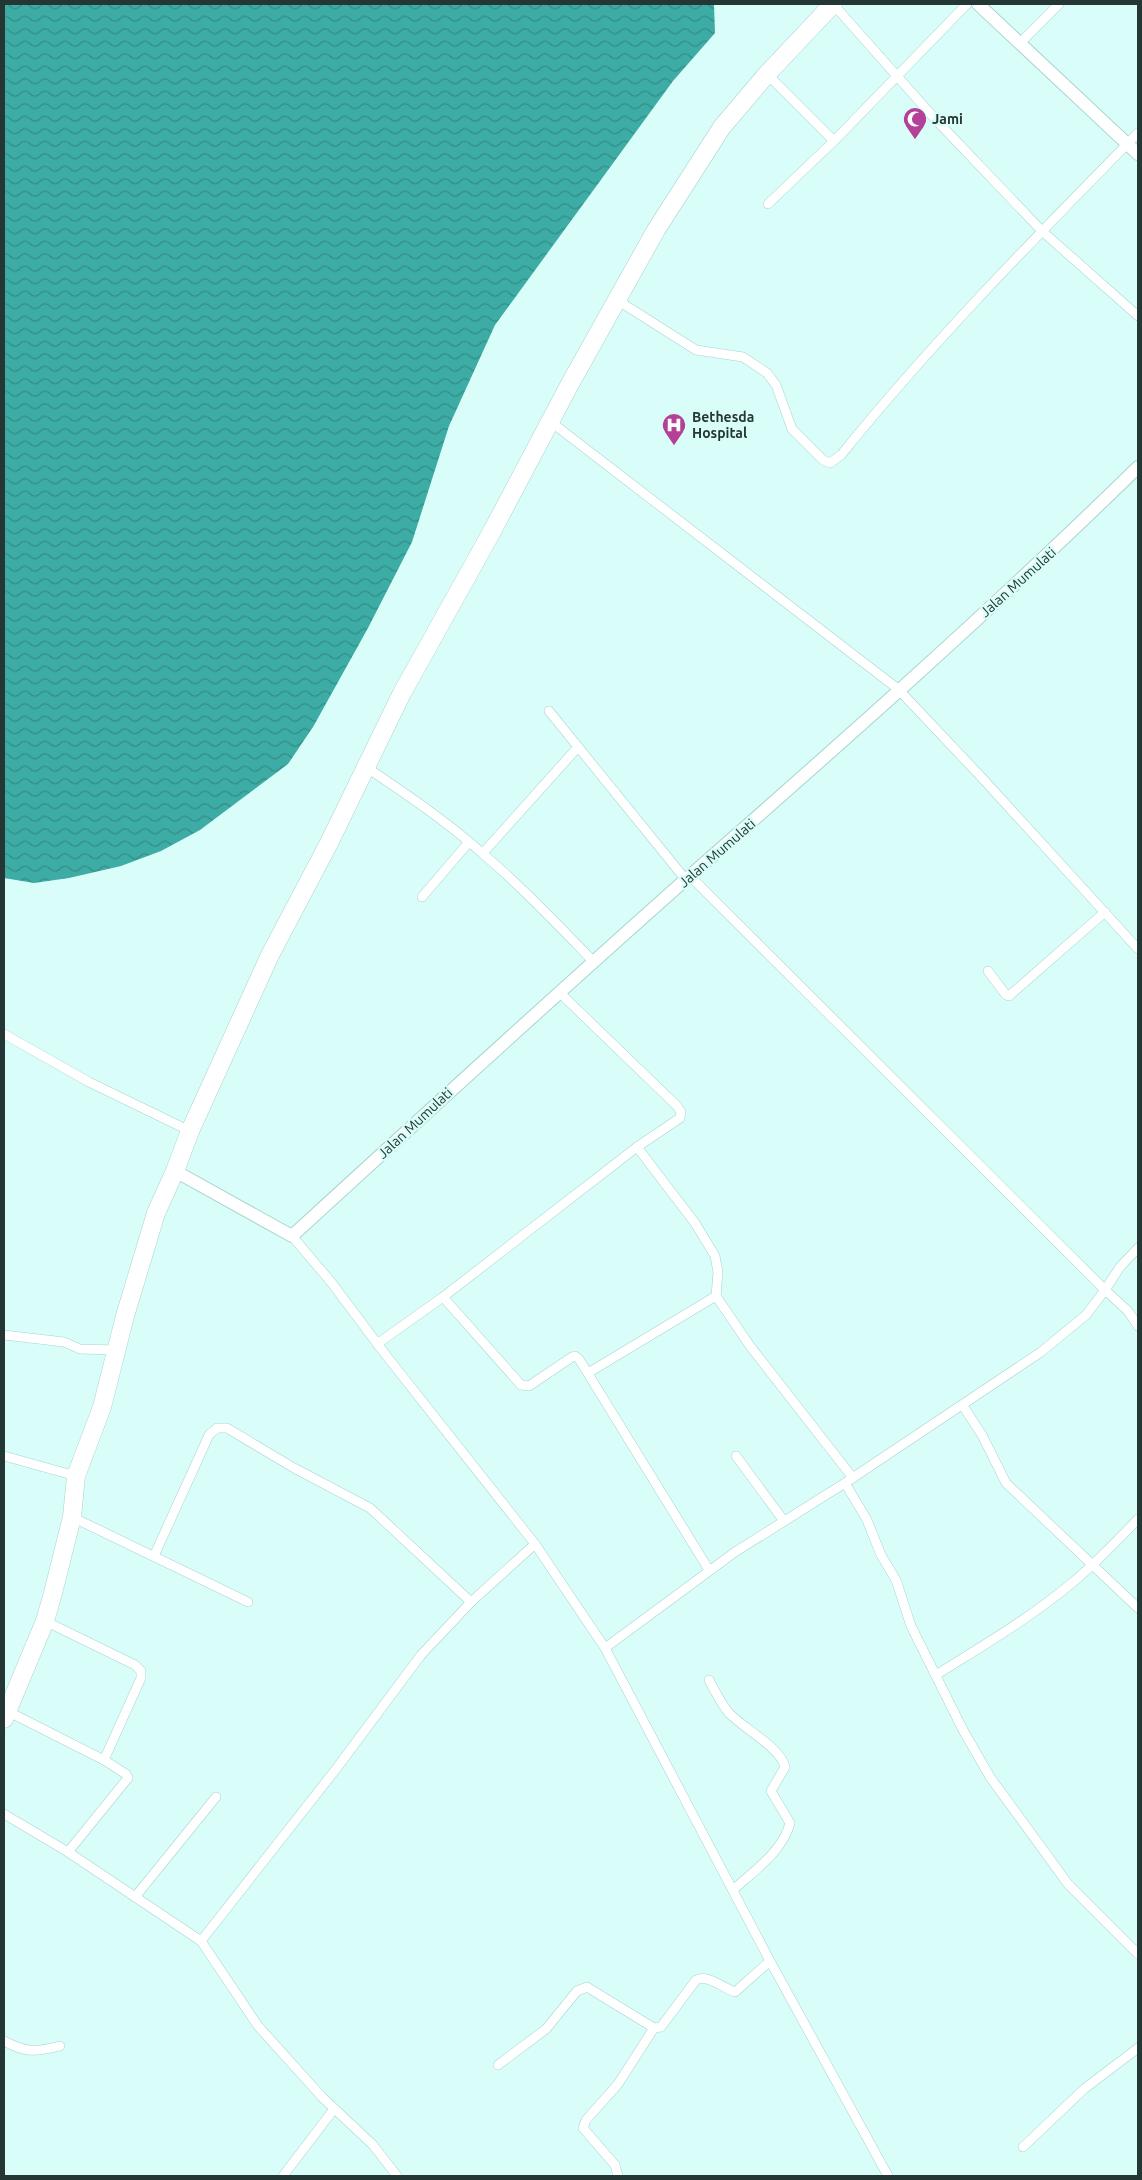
<svg xmlns="http://www.w3.org/2000/svg" width="1142" height="2180" font-family="Ubuntu,sans-serif">
  <style>
    .water { fill: url(#water-waves) }
    .lines { fill: none; stroke-linecap: round; stroke-linejoin: round }
    .street-casing { stroke: #a8d4d0; stroke-width: 10 }
    .secondary-casing { stroke: #a8d4d0; stroke-width: 14 }
    .highway-casing { stroke: #a8d4d0; stroke-width: 19 }
    .street { stroke: #fff; stroke-width: 9 }
    .secondary { stroke: #fff; stroke-width: 12 }
    .highway { stroke: #fff; stroke-width: 18 }
    .labels { text-anchor: middle; dominant-baseline: central; stroke-width: 4.5; stroke-linejoin: round; paint-order: stroke }
    .poi-label { font-size: 14px; font-weight: bold; fill: #253735; stroke: #d9fdf9; text-anchor: start }
    .street-label { font-size: 14px; fill: #253735; stroke: #d9fdf9 }
  </style>
  <defs>
    <pattern id="water-waves" width="16" height="10" patternUnits="userSpaceOnUse" patternTransform="scale(1.25)"><rect width="16" height="10" fill="#3daca5"/><path d="M0 5q4-4 8 0t8 0" fill="none" stroke="#338d87"/></pattern>
  </defs>
  <rect width="100%" height="100%" fill="#d9fdf9"/>
  <!-- water -->
  <polygon class="water" points="4,4 714,4 715,33 673,81 495,325 449,426 412,542 368,628 313,727 288,764 200,830 161,851 121,866 69,878 34,883 4,878"/>
  <g class="lines">
    <!-- street casing -->
    <g class="street-casing">
      <g id="street">
        <polyline points="833,4 936,120 1042,231 1138,316"/>
        <polyline points="1020,43 1059,4"/>
        <polyline points="767,74 834,141"/>
        <polyline points="768,204 834,141 967,4"/>
        <path d="M 617,300 L 696,350 L 743,357 L 767,373 L 776,385 L 792,429 L 823,460 L 830,463 L 841,455 C 933,341 1036,237 1138,133"/>
        <polyline points="551,422 898,689 984,780 1138,949"/>
        <polyline points="549,711 686,880"/>
        <path d="M 366,767 C 406,794 446,821 482,853 C 522,887 558,925 594,962"/>
        <polyline points="483,853 578,747"/>
        <polyline points="422,897 469,842"/>
        <polyline points="988,971 1006,995 1009,996 1105,912"/>
        <polyline points="4,1034 89,1082 190,1131"/>
        <polyline points="637,1147 695,1223 715,1256 718,1272 716,1296"/>
        <polyline points="292,1236 331,1282 385,1354 535,1544 605,1648 770,1961 888,2176"/>
        <polyline points="1138,1248 1120,1267 1105,1290 1128,1311 1138,1326"/>
        <polyline points="443,1297 521,1385 529,1386 572,1357 575,1356 579,1359 709,1570"/>
        <polyline points="4,1335 64,1342 80,1349 116,1350"/>
        <polyline points="377,1344 443,1297 637,1147 680,1118 681,1112 677,1106 560,993"/>
        <polyline points="588,1373 716,1296 750,1346 853,1478"/>
        <polyline points="963,1406 982,1435 1006,1483 1138,1608"/>
        <polyline points="4,1456 76,1476"/>
        <polyline points="736,1456 784,1521"/>
        <polyline points="845,1483 867,1520 881,1555 896,1580 911,1626 963,1730 990,1777 1068,1884 1138,1954"/>
        <polyline points="72,1517 248,1602"/>
        <polyline points="154,1556 209,1435 217,1428 227,1428 294,1468 370,1508 471,1602"/>
        <polyline points="605,1648 735,1552 845,1483 1041,1352 1086,1315 1105,1290 690,876"/>
        <path d="M 936,1675 C 982,1646 1030,1618 1072,1583 C 1096,1563 1117,1541 1138,1519"/>
        <path d="M 709,1680 C 715,1691 721,1704 729,1713 C 743,1728 781,1748 785,1767 L 771,1791 L 790,1823 C 783,1851 754,1871 733,1890"/>
        <polyline points="7,1711 104,1760 141,1678 141,1671 135,1665 45,1621"/>
        <polyline points="4,1814 68,1852 201,1941 336,1769 421,1655 471,1602 535,1544"/>
        <polyline points="68,1852 128,1778 126,1774 104,1760"/>
        <polyline points="135,1897 216,1797"/>
        <polyline points="201,1941 258,2026 322,2097 373,2145 397,2176"/>
        <path d="M 4,2041 C 26,2053 36,2052 60,2046"/>
        <path d="M 498,2065 L 546,2029 L 577,1991 L 587,1987 L 654,2028 L 661,2027 L 696,1980 C 708,1974 723,1988 735,1992 L 770,1961"/>
        <polyline points="1023,2147 1084,2089 1138,2048"/>
        <polyline points="283,2176 334,2109"/>
        <polyline points="618,2176 615,2165 583,2128 586,2120 618,2084 654,2028"/>
      </g>
    </g>
    <!-- secondary casing -->
    <g class="secondary-casing">
      <g id="secondary">
        <polyline points="978,4 1138,154"/>
        <path d="M 175,1171 L 292,1236 C 422,1117 552,998 684,881 C 838,746 992,610 1138,467"/>
      </g>
    </g>
    <!-- highway casing -->
    <g class="highway-casing">
      <polyline id="highway" points="4,1719 45,1621 53,1593 72,1517 76,1476 102,1407 125,1316 156,1213 175,1171 190,1131 270,955 329,843 402,693 490,535 571,382 656,230 722,127 767,74 833,4"/>
    </g>
    <!-- street -->
    <use href="#street" class="street"/>
    <!-- secondary -->
    <use href="#secondary" class="secondary"/>
    <!-- highway -->
    <use href="#highway" class="highway"/>
  </g>
  <!-- icons -->
  <defs>
    <g id="mosque-pin" transform="scale(1.25)"><path d="M0 17L-7.5 6A9.5 9.5 0 1 1 7.5 6Z" fill="#b54098" stroke="#d9fdf9"/><path d="M3.5-4.9A6 6 0 1 0 3.5 4.9A5 5 0 1 1 3.5-4.9Z" fill="#fff"/></g>
    <g id="hospital-pin" transform="scale(1.25)"><path d="M0 17L-7.5 6A9.5 9.5 0 1 1 7.5 6Z" fill="#b54098" stroke="#d9fdf9"/><path d="M-5-5h3v3.5h4V-5h3V5h-3V1.5h-4V5h-3Z" fill="#fff"/></g>
  </defs>
  <g fill-rule="evenodd">
    <use href="#mosque-pin" x="915" y="119"/>
    <use href="#hospital-pin" x="674" y="425"/>
  </g>
  <g class="labels">
    <!-- poi labels -->
    <g class="poi-label">
      <text x="932" y="119">Jami</text>
      <text x="692" y="417">Bethesda<tspan x="692" dy="16">Hospital</tspan></text>
    </g>
    <!-- street labels -->
    <g class="street-label">
      <text transform="translate(1018 582) rotate(-42)">Jalan Mumulati</text>
      <text transform="translate(717 853) rotate(-41)">Jalan Mumulati</text>
      <text transform="translate(415 1123) rotate(-43)">Jalan Mumulati</text>
    </g>
  </g>
  <!-- border -->
  <rect width="1142" height="2180" fill="none" stroke="#253735" stroke-width="10"/>
</svg>
